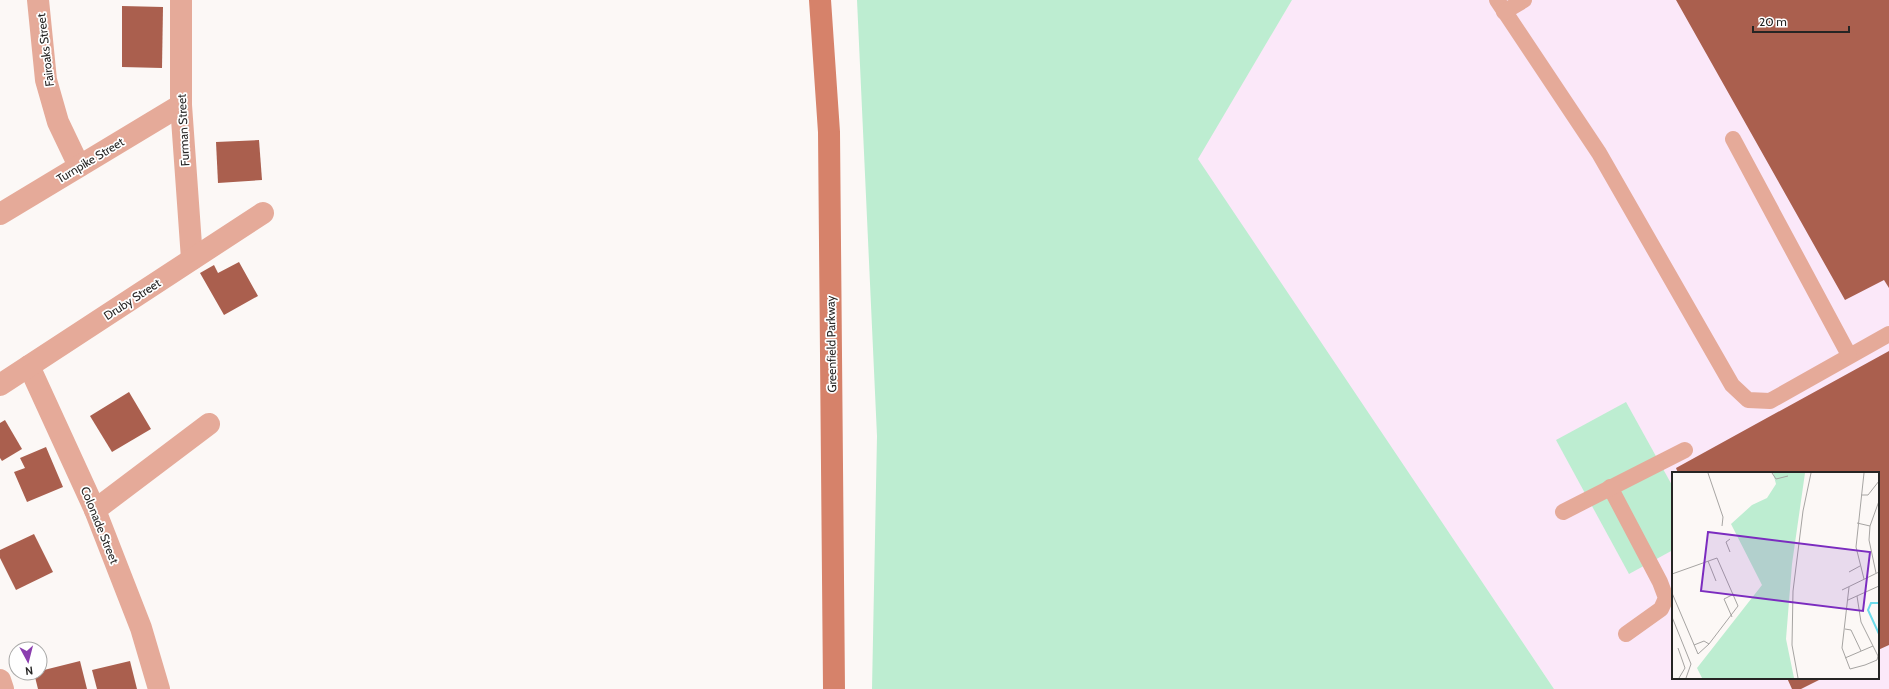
<svg xmlns="http://www.w3.org/2000/svg" width="1889" height="689" font-family="Cabin,sans-serif">
  <style>
    .industrial { fill: #fbe8f9; fill-rule: evenodd }
    .green { fill: #bdedd1 }
    .building { fill: #aa5f4e }
    .lines { fill: none; stroke-linecap: round; stroke-linejoin: round }
    .lane { stroke: #e5aa99; stroke-width: 16 }
    .street { stroke: #e5aa99; stroke-width: 22 }
    .secondary { stroke: #d6826a; stroke-width: 22 }
    .labels { text-anchor: middle; dominant-baseline: central; stroke-width: 3.5; stroke-linejoin: round; paint-order: stroke }
    .street-label { font-size: 12px; fill: #262524; stroke: #fff }
    .inset-river { fill: none; stroke: #6edbeb; stroke-width: 2 }
    .inset-road { fill: none; stroke: #a6a4a2; stroke-width: 1 }
    .view { fill: #7b2cbf; fill-opacity: 0.15; stroke: #7b2cbf; stroke-width: 2 }
    .inset-edge { fill: none; stroke: #262524; stroke-width: 2 }
  </style>
  <rect width="100%" height="100%" fill="#fcf8f6"/>
  <!-- industrial -->
  <path class="industrial" d="M 1292,0 L 1889,0 L 1889,689 L 1554,689 L 1197,159 ZM 1673,473 L 1878,473 L 1878,678 L 1673,678 Z"/>
  <!-- green -->
  <g class="green">
    <polygon points="857,0 1292,0 1198,159 1554,689 872,689 877,436"/>
    <polygon points="1626,402 1673,487 1673,550 1629,574 1556,440"/>
  </g>
  <!-- building -->
  <g class="building">
    <polygon points="1676,0 1889,0 1889,288 1884,280 1845,300"/>
    <polygon points="122,6 163,7 162,68 122,67"/>
    <polygon points="259,140 262,180 218,183 216,142"/>
    <polygon points="239,262 258,296 224,315 200,273 214,265 218,273"/>
    <polygon points="1889,351 1889,645 1878,650 1878,473 1678,473 1676,468"/>
    <polygon points="129,392 151,429 112,452 90,416"/>
    <polygon points="5,420 22,449 2,461 0,458 0,423"/>
    <polygon points="46,447 63,487 27,502 14,472 25,468 20,458"/>
    <polygon points="34,534 53,572 16,590 0,558 0,550"/>
    <polygon points="80,661 87,689 38,689 34,673 40,673 40,671"/>
    <polygon points="130,661 137,689 97,689 92,670"/>
    <polygon points="1787,678 1823,678 1801,689 1792,689"/>
  </g>
  <g class="lines">
    <!-- lane -->
    <g class="lane">
      <polyline points="1497,0 1599,153 1732,385 1748,400 1770,401 1889,334"/>
      <polyline points="1504,12 1524,0"/>
      <polyline points="1733,139 1849,355"/>
      <polyline points="1610,487 1660,582 1666,598 1661,609 1626,634"/>
      <polyline points="1563,512 1685,450"/>
    </g>
    <!-- street -->
    <g class="street">
      <polyline points="38,0 46,80 58,122 79,166"/>
      <polyline points="181,0 181,105 192,259"/>
      <polyline points="0,214 181,105"/>
      <polyline points="29,366 95,510 141,628 159,689"/>
      <polyline points="0,385 263,213"/>
      <polyline points="95,510 209,424"/>
      <polyline points="0,680 3,689"/>
    </g>
    <!-- secondary -->
    <polyline class="secondary" points="820,0 829,132 834,689"/>
  </g>
  <g class="labels">
    <!-- street labels -->
    <g class="street-label">
      <text transform="translate(45 50) rotate(-97)">Fairoaks Street</text>
      <text transform="translate(183 130) rotate(-93)">Furman Street</text>
      <text transform="translate(90 160) rotate(-31)">Turnpike Street</text>
      <text transform="translate(132 299) rotate(-33)">Druby Street</text>
      <text transform="translate(831 344) rotate(-91)">Greenfield Parkway</text>
      <text transform="translate(100 525) rotate(68)">Colonade Street</text>
    </g>
  </g>
  <!-- overview -->
  <g transform="translate(1672 472)">
    <rect width="207" height="207" fill="#fcf8f6"/>
    <path d="M 101,1 L 133,1 L 120,92 L 114,167 L 122,206 L 30,206 L 25,196 L 90,113 L 59,52 L 80,33 L 95,26 L 104,12 Z" fill="#bdedd1"/>
    <path class="inset-river" d="M 207,131 L 199,131 L 196,138 L 207,162"/>
    <path class="inset-road" d="M 36,1 L 51,45 L 50,54M 100,1 L 104,7 L 116,4M 192,1 L 184,75 L 192,107M 189,23 L 196,23 L 207,9M 185,51 L 198,54M 58,80 L 54,70 L 58,67M 36,89 L 44,109M 177,100 L 188,94M 204,101 L 197,68 L 198,54 L 207,29M 0,102 L 45,86 L 66,134 L 37,172 L 26,182 L 0,121M 177,115 L 170,176 L 178,197 L 193,193 L 205,188 L 206,184 L 189,150 L 185,124M 170,118 L 207,100M 176,128 L 207,114M 0,145 L 19,192 L 14,206M 60,145 L 52,127 L 62,122M 173,157 L 179,158 L 189,179M 22,173 L 32,169 L 37,172M 6,176 L 13,196 L 7,206M 173,186 L 201,174M 126,206 L 120,173 L 121,119 L 131,39 L 139,1"/>
    <path class="view" d="M 36,60 L 198,80 L 191,139 L 29,119 Z"/>
    <rect width="207" height="207" class="inset-edge"/>
  </g>
  <!-- north arrow -->
  <g transform="translate(28 661) rotate(173)"><circle r="19" fill="#ffffff" stroke="#a8a8a7"/>
  <path d="M0-3L7 15L0 10L-7 15Z" fill="#8b3eaf"/>
  <text y="-6" font-size="11" font-weight="bold" text-anchor="middle" fill="#262524">N</text>
  </g>
  <!-- scale -->
  <path d="M1753 26v6h96v-6" fill="none" stroke="#262524" stroke-width="2"/>
  <text x="1759" y="26" font-size="12" fill="#262524" stroke="#ffffff" stroke-width="3" paint-order="stroke">20 m</text>
</svg>
